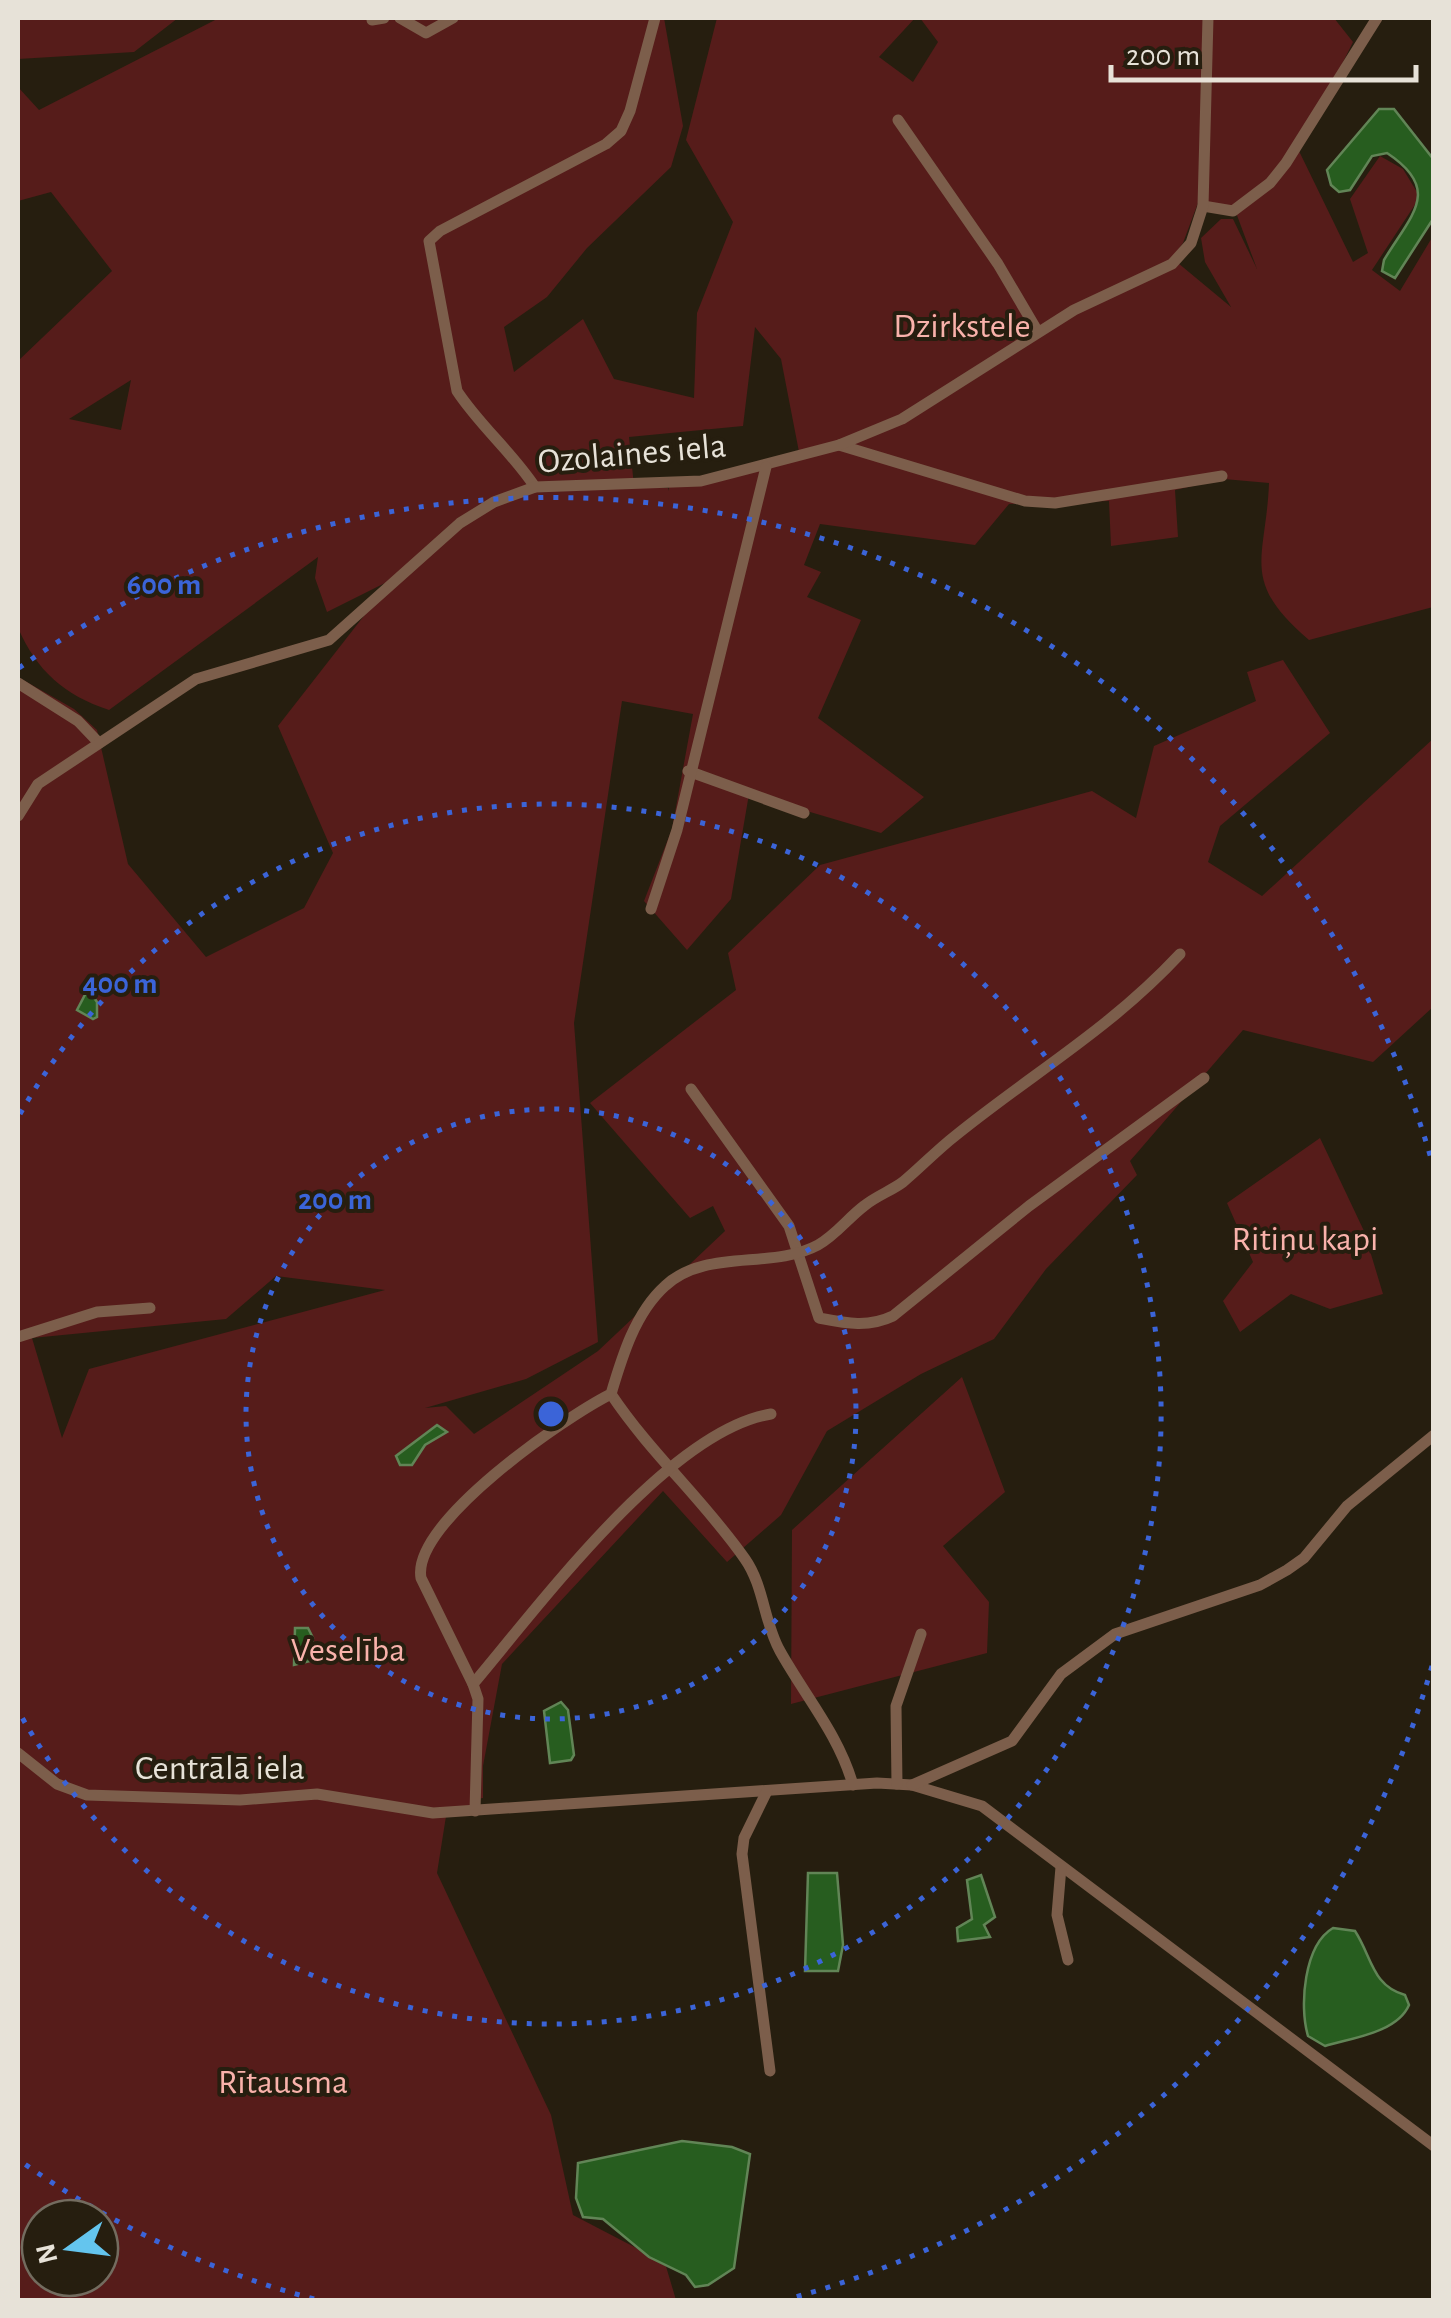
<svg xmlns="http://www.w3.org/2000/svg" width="1451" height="2318" font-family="'Alegreya Sans',sans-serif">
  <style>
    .green { fill: #561c1a; fill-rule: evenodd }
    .water { fill: #275d1f; stroke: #618556; stroke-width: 2.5 }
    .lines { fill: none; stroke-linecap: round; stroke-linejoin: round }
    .minor { stroke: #7c5e4b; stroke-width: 11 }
    .ring { fill: none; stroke: #3b64d8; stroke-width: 5; stroke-dasharray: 5 10 }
    .labels { text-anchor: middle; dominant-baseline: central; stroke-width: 8; stroke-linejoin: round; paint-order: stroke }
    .park-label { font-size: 35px; fill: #f9b2ab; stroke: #261e0f }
    .street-label { font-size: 35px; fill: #e7e2d8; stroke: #261e0f }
    .centre { fill: #3b64d8; stroke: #261e0f; stroke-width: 5 }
    .ring-label { font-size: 30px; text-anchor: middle; font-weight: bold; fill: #3b64d8; stroke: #261e0f; stroke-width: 8; stroke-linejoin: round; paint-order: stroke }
  </style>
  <rect width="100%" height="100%" fill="#261e0f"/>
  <!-- green -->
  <g class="green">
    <polygon points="18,18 178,18 134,52 18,59"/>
    <path d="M 219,18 L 664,18 L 683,126 L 671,167 L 587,248 L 547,297 L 504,327 L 514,372 L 583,319 L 614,379 L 694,398 L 697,313 L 733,222 L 686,140 L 717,18 L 915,18 L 879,57 L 913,82 L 938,42 L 920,18 L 1334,18 L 1353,42 L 1299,151 L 1353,262 L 1368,253 L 1350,199 L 1380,156 L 1403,169 L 1420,197 L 1372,270 L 1400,291 L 1433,236 L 1433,607 L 1309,640 C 1239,580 1266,560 1269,483 L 1224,479 L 1175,490 L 1178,537 L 1111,546 L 1109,501 L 1009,504 L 975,545 L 820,524 L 804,565 L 821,572 L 807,597 L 861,620 L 818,718 L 924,797 L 881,833 L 749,794 L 731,899 L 687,950 L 644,901 L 672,829 L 693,714 L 622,701 L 574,1023 L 598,1342 L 526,1379 L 425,1408 L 446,1406 L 474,1434 L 598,1351 L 725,1231 L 713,1206 L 690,1218 L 590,1103 L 736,990 L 728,953 L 820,865 L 1092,791 L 1136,818 L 1154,746 L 1256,701 L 1247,672 L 1283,660 L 1330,733 L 1220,826 L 1208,862 L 1262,896 L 1434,738 L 1433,1007 L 1373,1062 L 1243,1030 L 1130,1161 L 1137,1175 L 1046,1269 L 994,1339 L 921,1374 L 827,1431 L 781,1515 L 727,1562 L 663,1491 L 502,1664 L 483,1766 L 483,1798 L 477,1799 L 475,1811 L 447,1810 L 437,1873 L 551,2115 L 573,2215 L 665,2263 L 676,2300 L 18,2300 L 18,677 L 74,709 L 97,730 L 128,864 L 206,957 L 304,908 L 333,853 L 278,726 L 388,585 L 385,583 L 327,612 L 315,578 L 318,557 L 109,710 C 64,695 37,671 18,628 L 18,361 L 112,271 L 51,192 L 18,201 L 18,87 L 39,110 ZM 1198,203 L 1235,210 L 1257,269 L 1233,219 L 1221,219 L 1201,238 L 1205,262 L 1231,307 L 1172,258 L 1183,243 ZM 755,327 L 781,359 L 800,457 L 670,484 L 668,491 L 668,488 L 634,486 L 629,437 L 743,426 ZM 131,380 L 121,430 L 69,419 ZM 276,1276 L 385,1290 L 89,1369 L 62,1438 L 32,1338 L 226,1319 ZM 40,2218 L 100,2218 L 100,2278 L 40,2278 Z"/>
    <polygon points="1320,1138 1364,1231 1383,1294 1330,1309 1291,1294 1240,1332 1223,1301 1253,1262 1227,1203"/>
    <polygon points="962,1377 1005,1492 943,1546 989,1602 987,1653 791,1704 792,1530"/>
  </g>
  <!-- water -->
  <g class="water">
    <path d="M 1379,109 L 1394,109 L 1434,160 L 1433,219 L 1395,278 L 1382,271 L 1384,260 C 1411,215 1443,190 1387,153 L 1372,156 L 1350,190 L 1339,192 L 1331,185 L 1327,170 Z"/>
    <polygon points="88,989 97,1002 97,1017 93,1019 77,1010"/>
    <polygon points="437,1425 447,1432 425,1445 412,1465 400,1465 396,1456"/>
    <polygon points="295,1628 308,1628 313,1638 310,1661 294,1665"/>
    <polygon points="561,1702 568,1710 574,1755 571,1760 550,1763 544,1711"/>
    <polygon points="808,1873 837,1873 843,1945 838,1971 805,1971"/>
    <polygon points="981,1875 995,1917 984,1925 990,1937 958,1941 957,1928 972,1919 967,1880"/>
    <path d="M 1333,1928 L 1355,1931 C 1372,1957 1372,1986 1405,1995 L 1409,2005 C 1397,2033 1351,2038 1325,2046 L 1308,2036 C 1299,2006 1304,1945 1333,1928 Z"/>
    <polygon points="682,2141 732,2147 750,2154 734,2268 708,2285 695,2287 686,2275 649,2257 603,2219 583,2217 576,2198 578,2163"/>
  </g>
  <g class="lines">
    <!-- minor -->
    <g class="minor">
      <polyline points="400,18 426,33 453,18"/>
      <polyline points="372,20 384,18"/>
      <polyline points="898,120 998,264 1038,332"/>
      <polyline points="1203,206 1233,211 1270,183 1286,163 1377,18"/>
      <polyline points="839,445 1025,501 1055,503 1222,476"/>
      <path d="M 535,487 C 512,452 480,426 457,391 L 429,241 L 440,231 L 606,144 L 621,131 L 630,111 L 655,18"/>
      <polyline points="18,683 78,721 99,743"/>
      <polyline points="688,771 804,813"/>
      <polyline points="18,816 38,784 196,679 329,640 460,523 494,502 535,487 701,481 839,445 902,419 1074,310 1172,264 1191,243 1203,206 1208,18"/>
      <polyline points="651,909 677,830 766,467"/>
      <path d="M 691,1089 L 789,1226 L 819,1318 C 845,1323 868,1328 893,1316 L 1029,1206 L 1204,1078"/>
      <polyline points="18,1337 97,1312 150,1308"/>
      <path d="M 611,1394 C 651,1454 704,1500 745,1559 C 764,1586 764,1623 780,1651 C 805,1696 839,1735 853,1785"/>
      <path d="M 473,1684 L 421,1578 C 411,1523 565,1417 611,1394 C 622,1357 635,1313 665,1286 C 705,1248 772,1270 818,1245 C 836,1235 848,1218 864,1206 C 876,1196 891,1191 903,1182 C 921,1167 937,1150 955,1136 C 1034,1072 1109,1030 1180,954"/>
      <polyline points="18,1753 57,1784 87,1795 240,1800 317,1794 433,1813 877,1783 912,1785 982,1806 1434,2146"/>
      <polyline points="897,1784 896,1706 921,1634"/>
      <polyline points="912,1785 1012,1741 1061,1674 1115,1634 1260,1585 1287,1570 1304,1558 1347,1506 1434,1435"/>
      <polyline points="767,1791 744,1838 742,1854 770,2071"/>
      <path d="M 475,1811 L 478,1699 L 473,1684 C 539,1606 669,1430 771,1414"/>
      <polyline points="1061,1867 1057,1915 1068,1960"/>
    </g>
  </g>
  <!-- distance rings -->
  <g class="ring">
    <circle cx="551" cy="1414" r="305"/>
    <path d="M20 1114A610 610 0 1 1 20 1714"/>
    <path d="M1432 1666A916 916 0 0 1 788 2299M314 2299A916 916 0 0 1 19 2160M19 668A916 916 0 0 1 1432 1162"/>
  </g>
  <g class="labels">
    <!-- park labels -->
    <g class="park-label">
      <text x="962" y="326">Dzirkstele</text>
      <text x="1305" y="1239">Ritiņu kapi</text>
      <text x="348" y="1650">Veselība</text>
      <text x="283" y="2082">Rītausma</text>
    </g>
    <!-- street labels -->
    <g class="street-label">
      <text transform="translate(632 454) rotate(-5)">Ozolaines iela</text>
      <text x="220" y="1768">Centrālā iela</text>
    </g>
  </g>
  <circle cx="551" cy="1414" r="15" class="centre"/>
  <g class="ring-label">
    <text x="164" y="594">600 m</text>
    <text x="120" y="993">400 m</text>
    <text x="335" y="1209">200 m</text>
  </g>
  <!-- border -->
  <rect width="1451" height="2318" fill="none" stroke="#e7e2d8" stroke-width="40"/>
  <!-- north arrow -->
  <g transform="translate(70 2248) rotate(256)"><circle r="48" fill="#261e0f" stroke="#736c5f" stroke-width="2.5"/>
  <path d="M0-8L18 38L0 25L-18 38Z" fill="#64c5ee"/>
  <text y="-15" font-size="28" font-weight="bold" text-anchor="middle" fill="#e7e2d8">N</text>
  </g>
  <!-- scale -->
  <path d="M1111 65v15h305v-15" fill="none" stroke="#e7e2d8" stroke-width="5"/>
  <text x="1126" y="65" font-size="30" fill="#e7e2d8" stroke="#261e0f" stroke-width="8" paint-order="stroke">200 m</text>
</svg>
